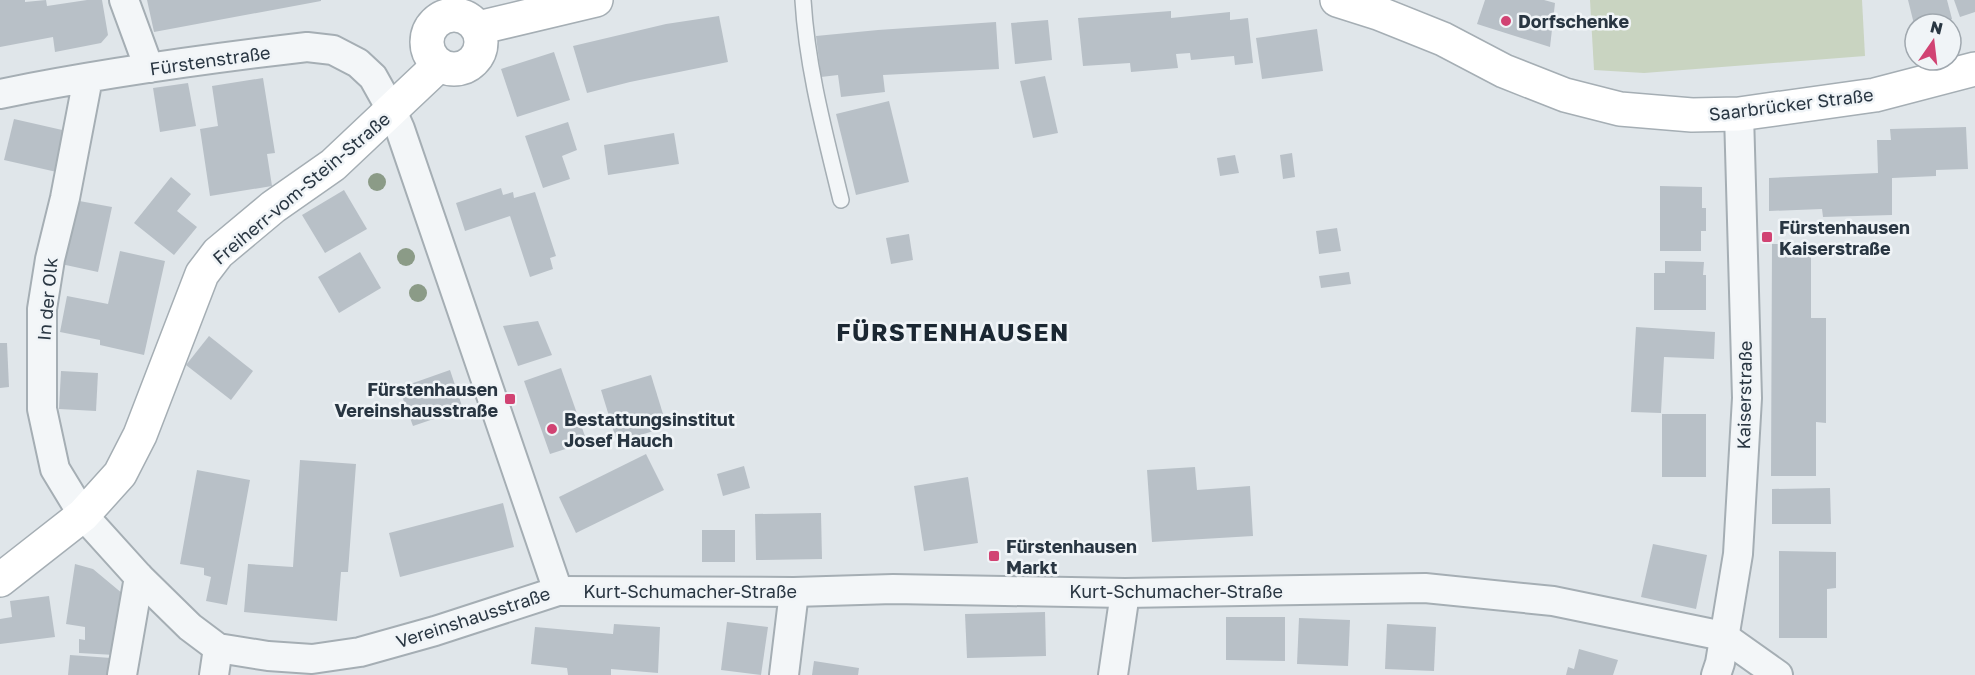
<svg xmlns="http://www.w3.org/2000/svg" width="1975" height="675" font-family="'Golos Text',sans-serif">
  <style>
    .green { fill: #c9d4c1 }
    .building { fill: #b8c0c7 }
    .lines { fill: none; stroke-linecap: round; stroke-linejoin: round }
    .lane-casing { stroke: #a5aeb4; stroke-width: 18 }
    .street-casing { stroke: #a5aeb4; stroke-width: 32 }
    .secondary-casing { stroke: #a5aeb4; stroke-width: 36 }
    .lane { stroke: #f3f6f8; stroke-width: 15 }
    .street { stroke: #f3f6f8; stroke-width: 28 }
    .secondary { stroke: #fff; stroke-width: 33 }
    .tree { fill: #8b9b87 }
    .poi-dot { fill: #d14373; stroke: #f0f4f7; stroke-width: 2 }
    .labels { text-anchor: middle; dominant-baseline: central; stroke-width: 5; stroke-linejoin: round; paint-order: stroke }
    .poi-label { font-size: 18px; font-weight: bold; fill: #293642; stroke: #f0f4f7; text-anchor: start }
    .street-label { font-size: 18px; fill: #293642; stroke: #f0f4f7 }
    .district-label { font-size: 24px; font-weight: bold; letter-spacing: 1.5px; fill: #1b2732; stroke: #f0f4f7 }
  </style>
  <rect width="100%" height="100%" fill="#e0e6ea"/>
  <!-- green -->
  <polygon class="green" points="1590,0 1862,0 1865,56 1644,73 1594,70"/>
  <!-- building -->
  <g class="building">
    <polygon points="0,0 25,0 25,2 46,0 47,6 87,0 102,0 108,35 101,43 55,52 53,37 0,47"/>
    <polygon points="147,0 321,0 321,1 154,32"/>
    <polygon points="1485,0 1544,0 1555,3 1550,47 1477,24"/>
    <polygon points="1908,0 1947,0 1952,19 1933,24 1914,24"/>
    <polygon points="1954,0 1975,0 1975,12 1960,17"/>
    <polygon points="1171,11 1171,18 1230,12 1230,20 1248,18 1253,63 1235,65 1234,56 1191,60 1190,53 1176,54 1178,68 1131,72 1130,63 1083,66 1078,18"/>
    <polygon points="719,16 728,62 630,82 587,93 573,46 666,24"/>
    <polygon points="1048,20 1052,60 1015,64 1011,23"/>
    <polygon points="996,22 999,69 883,75 885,92 841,97 838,75 821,77 816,36 878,30"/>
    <polygon points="1317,29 1323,71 1262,79 1256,38"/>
    <polygon points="554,52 570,100 517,117 501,69"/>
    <polygon points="1045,76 1058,133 1033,138 1020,81"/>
    <polygon points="263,78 275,153 267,154 272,186 210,196 200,129 218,126 212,86"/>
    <polygon points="188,83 196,126 160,132 153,88"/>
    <polygon points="889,101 909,182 856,195 836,114"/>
    <polygon points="14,119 71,132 61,173 4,160"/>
    <polygon points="568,122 577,150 562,156 570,179 543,188 525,136"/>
    <polygon points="1966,127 1968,169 1936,170 1936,176 1892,178 1892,215 1823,217 1822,209 1769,211 1769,178 1878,173 1877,140 1891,140 1890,129"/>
    <polygon points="674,133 679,164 608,175 604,145"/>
    <polygon points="1292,153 1295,177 1283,179 1280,155"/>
    <polygon points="1235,155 1239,173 1220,176 1217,158"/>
    <polygon points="171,177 191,194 177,211 197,227 174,255 134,223"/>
    <polygon points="1660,186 1702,187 1702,208 1706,208 1706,231 1701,231 1701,251 1660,251"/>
    <polygon points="501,188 503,195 513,192 514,198 535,192 556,256 550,258 553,269 530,277 510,216 465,231 456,203"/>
    <polygon points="344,190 367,229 325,253 302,215"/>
    <polygon points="74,200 112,207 98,272 61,264"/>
    <polygon points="1337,228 1341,251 1319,254 1316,231"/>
    <polygon points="909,234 913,260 891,264 886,238"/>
    <polygon points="1772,244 1811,244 1811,318 1826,318 1826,423 1816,422 1816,476 1771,476"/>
    <polygon points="120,251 165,261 144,355 100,345 100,340 60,332 67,296 108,304"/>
    <polygon points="360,252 381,288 339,313 318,277"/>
    <polygon points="1665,261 1704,262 1703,275 1706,275 1706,310 1654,310 1654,273 1665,273"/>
    <polygon points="1349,272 1351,284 1321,288 1319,276"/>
    <polygon points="538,321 552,355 518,366 503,326"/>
    <polygon points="1636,327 1715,332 1714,359 1664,357 1661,413 1631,412"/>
    <polygon points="209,336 253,371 231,400 186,365"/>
    <polygon points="0,343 7,343 9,387 0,388"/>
    <polygon points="561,368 587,442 550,454 524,381"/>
    <polygon points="450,370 463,409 413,426 399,388"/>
    <polygon points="61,371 98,373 96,411 59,409"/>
    <polygon points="651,375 667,427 617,442 601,390"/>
    <rect x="1662" y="414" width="44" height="63"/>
    <polygon points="646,454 664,490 576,533 559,497"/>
    <polygon points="300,460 356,464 348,572 341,572 337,621 244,612 248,564 293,567"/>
    <polygon points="744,466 750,488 723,496 717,474"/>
    <polygon points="1195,467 1197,490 1250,486 1253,536 1152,542 1147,470"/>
    <polygon points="197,470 250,480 227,605 206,601 211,577 204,575 204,568 180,564"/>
    <polygon points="968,477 978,543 924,551 914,486"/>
    <polygon points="1830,488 1831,524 1772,524 1772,489"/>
    <polygon points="503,503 514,547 400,577 389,533"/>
    <polygon points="821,513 822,559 756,560 755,514"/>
    <rect x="702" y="530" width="33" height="32"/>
    <polygon points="1653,544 1707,555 1696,609 1641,597"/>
    <polygon points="1779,551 1836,552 1836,588 1827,589 1827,638 1779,638"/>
    <polygon points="75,564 93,569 123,594 115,655 79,653 79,639 85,640 85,627 66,624"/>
    <polygon points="49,596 55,637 0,644 0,619 12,617 10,601"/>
    <polygon points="1045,612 1046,656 967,658 965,614"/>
    <polygon points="1226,617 1285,617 1285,661 1226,660"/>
    <polygon points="1299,618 1350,620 1348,666 1297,664"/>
    <polygon points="727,622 768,627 761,675 721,670"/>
    <polygon points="614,624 660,627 658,673 611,669 611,675 568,675 567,668 531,664 535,627 613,634"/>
    <polygon points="1387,624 1436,627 1434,671 1385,669"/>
    <polygon points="1579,649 1618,660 1613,675 1566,675 1568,667 1574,669"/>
    <polygon points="70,655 111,658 110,675 68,675"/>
    <polygon points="814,661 859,668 858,675 812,675"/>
  </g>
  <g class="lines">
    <!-- lane casing -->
    <g class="lane-casing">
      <path id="lane" d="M 803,0 C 807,68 825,134 841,200"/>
    </g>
    <!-- street casing -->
    <g class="street-casing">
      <g id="street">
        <polyline points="124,0 149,68"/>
        <path d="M 0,94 C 102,73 205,59 307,47 L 333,50 L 358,63 L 373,77 L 392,111 L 400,129 L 558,591 L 435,631 L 360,652 L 312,659 L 268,656 L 218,648 L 190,627 L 139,577 L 83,515 L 55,469 L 42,409 L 42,309 L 50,259 L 65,198 L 88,78"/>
        <polyline points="558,591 794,592 893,589 1125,593 1425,588 1553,601 1723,636 1778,675"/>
        <polyline points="122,675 139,577"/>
        <polyline points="214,675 218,648"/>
        <polyline points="784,675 794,592"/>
        <polyline points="1113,675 1125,593"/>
        <polyline points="1716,675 1720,663 1738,554 1747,398 1739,114"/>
      </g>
    </g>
    <!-- secondary casing -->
    <g class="secondary-casing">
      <g id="secondary">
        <polyline points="1337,0 1378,13 1443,39 1504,71 1565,95 1620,109 1692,115 1739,114 1875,95 1975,69"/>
        <circle cx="454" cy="42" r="27"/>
        <polyline points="478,28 596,0"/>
        <polyline points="0,580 83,515 120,474 140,435 202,274 218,253 273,207 333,165 439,65"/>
      </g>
    </g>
    <!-- lane -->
    <use href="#lane" class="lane"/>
    <!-- street -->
    <use href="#street" class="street"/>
    <!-- secondary -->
    <use href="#secondary" class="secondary"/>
  </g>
  <!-- trees -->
  <g class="tree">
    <circle cx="377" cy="182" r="9"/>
    <circle cx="406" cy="257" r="9"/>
    <circle cx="418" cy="293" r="9"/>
  </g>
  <!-- markers -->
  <g class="poi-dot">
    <circle cx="1506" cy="21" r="6"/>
    <rect x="1761" y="231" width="12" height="12" rx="3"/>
    <rect x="504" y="393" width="12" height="12" rx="3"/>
    <circle cx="552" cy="429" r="6"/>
    <rect x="988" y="550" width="12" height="12" rx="3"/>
  </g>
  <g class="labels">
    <!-- poi labels -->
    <g class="poi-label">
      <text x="1518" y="21">Dorfschenke</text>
      <text x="1779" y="227">Fürstenhausen<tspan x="1779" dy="21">Kaiserstraße</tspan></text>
      <text x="498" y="389" text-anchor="end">Fürstenhausen<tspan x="498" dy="21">Vereinshausstraße</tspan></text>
      <text x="564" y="419">Bestattungsinstitut<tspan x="564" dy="21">Josef Hauch</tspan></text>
      <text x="1006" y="546">Fürstenhausen<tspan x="1006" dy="21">Markt</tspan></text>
    </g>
    <!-- street labels -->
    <g class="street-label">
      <text transform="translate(210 60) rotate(-8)">Fürstenstraße</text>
      <text transform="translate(1791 104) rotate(-7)">Saarbrücker Straße</text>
      <text transform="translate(301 188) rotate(-40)">Freiherr-vom-Stein-Straße</text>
      <text transform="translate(47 299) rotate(-85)">In der Olk</text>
      <text transform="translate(1744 395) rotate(-89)">Kaiserstraße</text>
      <text x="690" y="591">Kurt-Schumacher-Straße</text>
      <text x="1176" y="591">Kurt-Schumacher-Straße</text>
      <text transform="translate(473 617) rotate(-18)">Vereinshausstraße</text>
    </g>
    <!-- district labels -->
    <g class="district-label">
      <text x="953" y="331">FÜRSTENHAUSEN</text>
    </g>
  </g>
  <!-- north arrow -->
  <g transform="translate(1933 42) rotate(14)"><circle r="28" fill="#f0f4f7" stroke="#a0a8af" stroke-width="1.5"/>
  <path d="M0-4.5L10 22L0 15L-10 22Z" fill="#d14373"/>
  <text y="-9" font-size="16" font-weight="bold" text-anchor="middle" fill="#293642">N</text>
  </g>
</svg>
